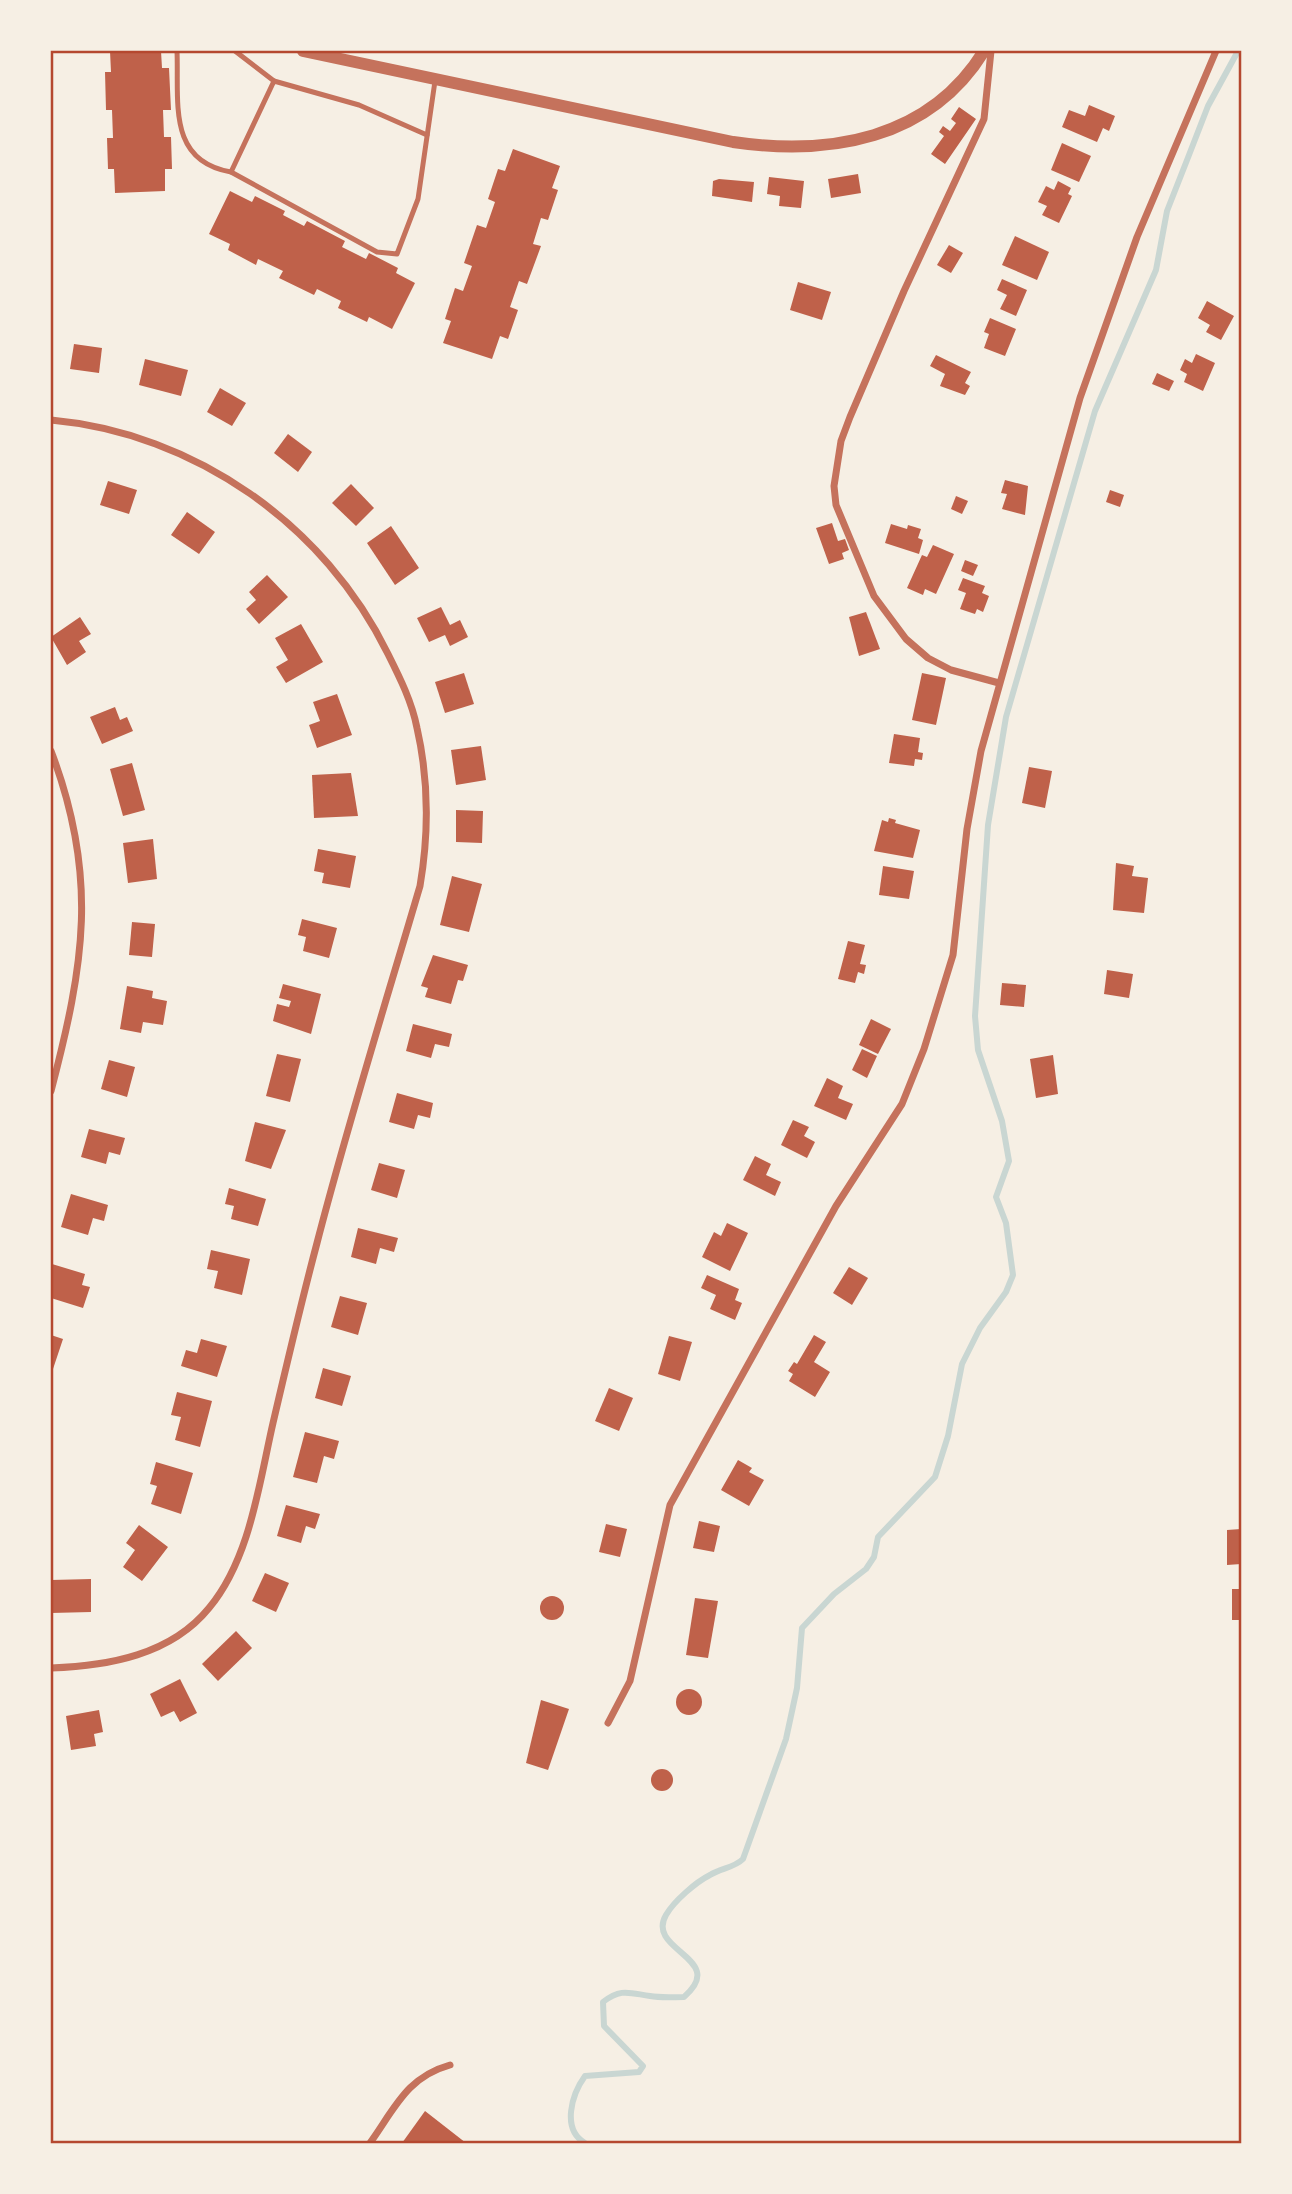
<svg xmlns="http://www.w3.org/2000/svg" width="1292" height="2194" font-family="'Open Sans',sans-serif">
  <style>
    .lines { fill: none; stroke-linecap: round; stroke-linejoin: round }
    .stream { stroke: #c9d6d2; stroke-width: 6 }
    .building { fill: #bf614a }
    .service { stroke: #c5725c; stroke-width: 5 }
    .minor { stroke: #c5725c; stroke-width: 7 }
    .tertiary { stroke: #c5725c; stroke-width: 12 }
    .neatline { fill: none; stroke: #b5482f; stroke-width: 2.5 }
  </style>
  <rect width="100%" height="100%" fill="#f6efe4"/>
  <g class="lines">
    <!-- stream -->
    <path class="stream" d="M 585,2143 C 561,2129 572,2094 585,2076 L 639,2072 L 643,2066 L 604,2026 L 603,2002 C 621,1988 629,1993 650,1996 C 661,1998 672,1997 684,1997 C 729,1958 645,1951 666,1915 C 674,1901 696,1882 710,1875 C 721,1868 734,1868 743,1859 L 786,1739 L 797,1688 L 802,1628 L 834,1594 L 866,1569 L 874,1557 L 878,1537 L 935,1477 L 948,1436 L 962,1364 L 980,1328 L 1006,1292 L 1013,1275 L 1006,1223 L 996,1197 L 1009,1161 L 1002,1121 L 978,1050 L 975,1016 L 988,825 L 1006,717 L 1095,411 L 1156,270 L 1167,211 L 1189,155 L 1208,106 L 1238,51"/>
  </g>
  <!-- building -->
  <g class="building">
    <polygon points="110,51 161,51 162,68 169,68 171,110 163,110 164,137 171,137 172,169 165,169 165,191 115,193 114,169 108,169 107,138 113,138 112,110 106,110 105,72 111,72"/>
    <polygon points="1089,105 1115,116 1109,131 1103,128 1097,142 1062,127 1069,110 1085,116"/>
    <polygon points="959,107 976,119 945,164 931,154 944,136 939,132 943,126 950,131 956,123 951,119"/>
    <polygon points="1062,143 1091,156 1079,182 1051,170"/>
    <polygon points="513,149 560,166 552,188 558,190 548,220 541,218 533,244 541,246 527,284 519,281 510,307 518,310 508,339 500,336 492,359 443,343 451,321 445,319 455,288 463,291 472,266 464,263 477,225 486,228 495,202 488,199 498,169 505,171"/>
    <polygon points="858,174 861,193 831,198 828,179"/>
    <polygon points="769,177 804,181 801,208 779,206 780,196 767,194"/>
    <polygon points="719,179 754,182 752,202 712,196 713,181"/>
    <polygon points="1058,181 1071,188 1068,194 1072,196 1059,223 1042,215 1047,206 1038,202 1046,186 1054,190"/>
    <polygon points="230,191 252,202 255,196 285,211 283,215 304,226 307,221 345,241 342,247 366,259 369,253 398,268 396,273 415,283 392,329 369,317 367,322 338,308 341,301 317,289 314,295 279,278 283,271 258,259 256,265 228,250 230,244 209,234"/>
    <polygon points="1015,236 1049,252 1037,280 1002,265"/>
    <polygon points="949,245 963,253 951,273 937,265"/>
    <polygon points="1002,279 1027,290 1016,316 1000,309 1007,295 997,290"/>
    <polygon points="798,282 831,292 822,320 790,310"/>
    <polygon points="1207,301 1234,316 1221,340 1206,332 1210,325 1198,318"/>
    <polygon points="990,318 1016,329 1005,356 984,348 989,334 984,332"/>
    <polygon points="74,344 102,348 99,373 70,369"/>
    <polygon points="1196,354 1215,363 1203,391 1184,382 1187,374 1180,370 1185,359 1192,363"/>
    <polygon points="936,355 971,372 965,383 970,386 965,395 940,386 945,374 930,366"/>
    <polygon points="145,359 188,370 181,396 139,385"/>
    <polygon points="1157,373 1174,381 1169,391 1152,384"/>
    <polygon points="220,388 246,403 232,426 207,412"/>
    <polygon points="288,434 312,452 298,472 274,453"/>
    <polygon points="1005,480 1028,486 1025,515 1002,509 1007,494 1001,493"/>
    <polygon points="108,481 137,490 129,514 100,505"/>
    <polygon points="351,484 374,508 356,526 332,503"/>
    <polygon points="1110,490 1124,495 1120,507 1106,502"/>
    <polygon points="956,496 968,501 962,514 951,509"/>
    <polygon points="187,512 215,532 199,554 171,535"/>
    <polygon points="832,523 838,541 845,539 849,550 842,553 844,559 829,564 816,528"/>
    <polygon points="891,524 907,529 908,525 921,529 918,538 923,540 919,554 885,543"/>
    <polygon points="391,526 419,568 395,585 367,543"/>
    <polygon points="933,545 954,554 936,594 925,589 923,595 907,588 922,555 927,557"/>
    <polygon points="965,560 978,565 973,576 961,571"/>
    <polygon points="267,575 288,597 259,624 246,609 256,600 249,592"/>
    <polygon points="963,578 985,586 982,593 989,596 983,612 977,609 975,614 960,609 966,593 958,590"/>
    <polygon points="441,607 450,625 460,620 468,637 450,646 445,635 429,642 417,618"/>
    <polygon points="866,612 880,649 859,656 849,617"/>
    <polygon points="80,617 91,634 79,641 86,652 67,665 51,637"/>
    <polygon points="301,624 323,662 286,683 276,667 288,660 275,638"/>
    <polygon points="464,673 474,704 445,713 435,682"/>
    <polygon points="922,673 946,678 936,725 912,720"/>
    <polygon points="337,694 352,735 317,748 309,725 320,721 313,702"/>
    <polygon points="115,707 120,720 127,717 133,731 102,744 90,717"/>
    <polygon points="894,734 920,738 918,752 923,753 922,760 915,759 914,766 889,763"/>
    <polygon points="481,746 486,780 456,785 451,750"/>
    <polygon points="132,763 145,810 123,816 110,769"/>
    <polygon points="1029,767 1052,771 1045,808 1022,803"/>
    <polygon points="351,773 358,816 314,818 312,775"/>
    <polygon points="456,810 483,811 482,843 456,842"/>
    <polygon points="889,818 896,820 895,823 920,830 913,858 874,851 882,820 888,822"/>
    <polygon points="153,839 157,879 128,883 123,843"/>
    <polygon points="318,849 356,856 350,888 322,883 324,873 314,871"/>
    <polygon points="1116,863 1134,866 1132,876 1148,878 1144,913 1113,910"/>
    <polygon points="883,866 914,871 909,899 879,895"/>
    <polygon points="452,876 482,884 469,932 440,925"/>
    <polygon points="302,919 337,928 329,958 303,951 306,937 298,935"/>
    <polygon points="132,922 155,924 152,957 129,955"/>
    <polygon points="848,941 865,945 860,964 866,965 864,974 858,972 855,983 838,979"/>
    <polygon points="433,955 468,965 463,981 458,980 451,1004 425,997 428,988 421,986"/>
    <polygon points="1107,970 1133,974 1129,998 1104,994"/>
    <polygon points="1002,983 1026,985 1024,1007 1000,1005"/>
    <polygon points="283,984 321,994 311,1034 273,1021 277,1004 289,1007 291,1001 279,998"/>
    <polygon points="127,986 153,991 152,998 167,1001 163,1025 143,1022 141,1033 120,1029"/>
    <polygon points="871,1019 891,1029 878,1054 859,1045"/>
    <polygon points="413,1024 452,1034 449,1047 435,1044 431,1058 406,1051"/>
    <polygon points="862,1049 877,1056 867,1078 852,1070"/>
    <polygon points="277,1054 301,1059 290,1102 266,1096"/>
    <polygon points="1053,1055 1058,1094 1036,1098 1030,1059"/>
    <polygon points="109,1060 135,1067 127,1097 101,1089"/>
    <polygon points="827,1078 843,1086 838,1098 853,1104 846,1120 814,1106"/>
    <polygon points="397,1093 433,1103 430,1118 418,1115 414,1129 389,1122"/>
    <polygon points="793,1120 809,1127 804,1136 815,1142 807,1158 781,1145"/>
    <polygon points="255,1122 286,1130 271,1169 245,1161"/>
    <polygon points="89,1129 125,1138 120,1155 109,1152 106,1164 81,1157"/>
    <polygon points="755,1156 771,1164 766,1175 781,1182 775,1196 743,1180"/>
    <polygon points="379,1163 405,1170 397,1198 371,1190"/>
    <polygon points="229,1188 266,1199 258,1226 231,1219 234,1206 225,1204"/>
    <polygon points="71,1194 108,1205 104,1221 93,1218 88,1235 61,1227"/>
    <polygon points="727,1223 748,1233 730,1271 702,1257 714,1232 721,1236"/>
    <polygon points="358,1228 398,1238 394,1252 380,1248 376,1264 351,1257"/>
    <polygon points="211,1250 250,1259 242,1295 214,1288 218,1271 207,1269"/>
    <polygon points="52,1264 85,1274 82,1285 90,1287 83,1308 51,1298"/>
    <polygon points="849,1267 868,1278 852,1305 833,1293"/>
    <polygon points="707,1275 739,1289 735,1300 742,1303 735,1320 710,1309 716,1295 701,1288"/>
    <polygon points="340,1296 367,1303 358,1335 331,1327"/>
    <polygon points="51,1335 63,1339 51,1375"/>
    <polygon points="814,1335 826,1342 814,1362 830,1372 815,1397 789,1381 793,1374 788,1371 794,1362 797,1364"/>
    <polygon points="669,1336 692,1342 680,1381 658,1374"/>
    <polygon points="201,1339 227,1346 217,1377 181,1366 186,1350 197,1353"/>
    <polygon points="323,1368 351,1376 342,1406 315,1398"/>
    <polygon points="609,1388 633,1398 619,1431 595,1421"/>
    <polygon points="177,1392 212,1401 200,1447 175,1440 181,1417 171,1415"/>
    <polygon points="305,1432 339,1441 334,1459 324,1456 317,1483 293,1477"/>
    <polygon points="738,1460 752,1468 749,1472 764,1480 749,1506 721,1490"/>
    <polygon points="156,1462 193,1473 181,1514 151,1504 157,1486 150,1484"/>
    <polygon points="286,1505 320,1514 315,1529 306,1526 301,1543 277,1536"/>
    <polygon points="699,1521 720,1526 714,1552 693,1548"/>
    <polygon points="606,1524 627,1529 620,1557 599,1552"/>
    <polygon points="139,1525 168,1547 142,1581 123,1567 135,1550 126,1543"/>
    <polygon points="1241,1529 1241,1564 1227,1565 1227,1530"/>
    <polygon points="265,1573 289,1583 276,1612 252,1601"/>
    <polygon points="91,1579 91,1612 51,1613 51,1580"/>
    <rect x="1232" y="1589" width="9" height="31"/>
    <circle cx="552" cy="1608" r="12"/>
    <polygon points="695,1598 718,1601 708,1658 686,1655"/>
    <polygon points="236,1631 252,1648 218,1681 202,1664"/>
    <polygon points="180,1679 197,1713 180,1722 174,1711 161,1717 150,1694"/>
    <circle cx="689" cy="1702" r="13"/>
    <polygon points="541,1700 569,1709 548,1770 526,1763"/>
    <polygon points="99,1710 103,1732 94,1734 96,1746 71,1750 66,1716"/>
    <circle cx="662" cy="1780" r="11"/>
    <polygon points="425,2111 466,2143 402,2143"/>
  </g>
  <g class="lines">
    <!-- service -->
    <g class="service">
      <path d="M 177,51 C 179,102 167,161 231,172 L 377,252 L 397,254 L 418,199 L 435,81"/>
      <polyline points="235,51 274,81"/>
      <polyline points="231,172 274,81 359,105 427,135"/>
    </g>
    <!-- minor -->
    <g class="minor">
      <polyline points="991,51 984,119 904,291 850,417 841,441 834,486 836,505 874,596 906,639 928,658 951,670 999,683"/>
      <path d="M 51,420 C 195,433 325,525 388,654 C 400,678 412,702 417,728 C 429,781 429,833 420,886 C 385,1005 348,1123 317,1243 C 301,1303 287,1363 273,1423 C 259,1484 250,1559 209,1608 C 171,1655 108,1666 51,1668"/>
      <path d="M 51,751 C 99,877 84,965 51,1091"/>
      <polyline points="608,1723 630,1681 670,1505 836,1206 902,1104 924,1049 953,955 967,829 981,751 1080,398 1137,237 1216,51"/>
      <path d="M 370,2143 C 395,2108 407,2077 450,2065"/>
    </g>
    <!-- tertiary -->
    <path class="tertiary" d="M 303,51 L 733,142 C 829,156 929,140 984,51"/>
  </g>
  <!-- border -->
  <rect width="1292" height="2194" fill="none" stroke="#f6efe4" stroke-width="105"/>
  <rect x="52" y="52" width="1188" height="2090" class="neatline"/>
</svg>
